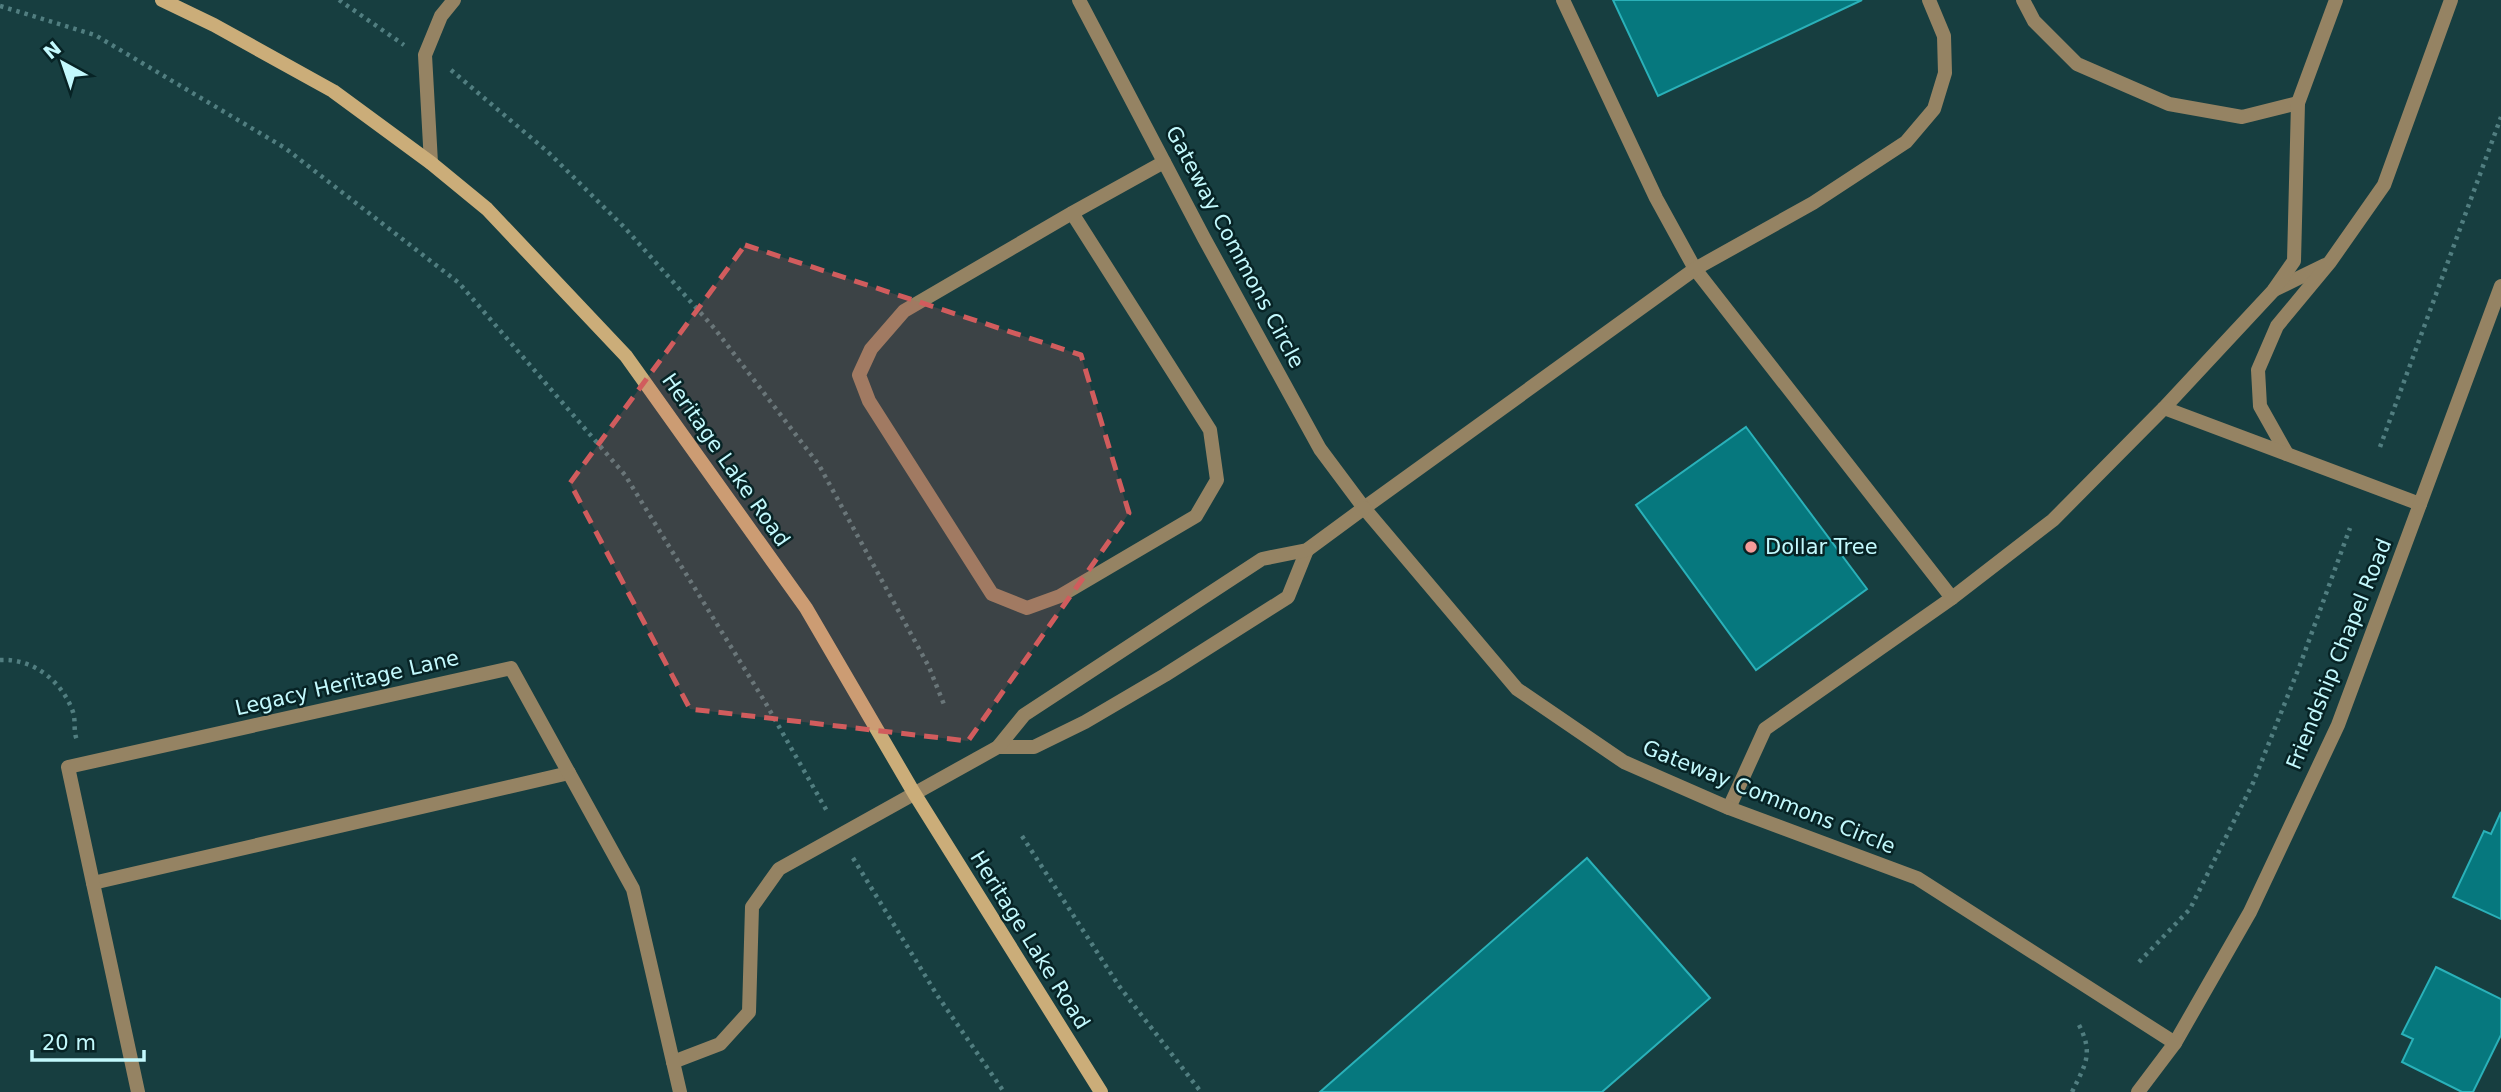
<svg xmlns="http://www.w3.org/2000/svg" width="2501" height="1092" font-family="'DejaVu Sans',sans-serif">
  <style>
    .building { fill: #06787e; stroke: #2ab1b9; stroke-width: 2 }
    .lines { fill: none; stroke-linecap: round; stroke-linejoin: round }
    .path { stroke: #517e80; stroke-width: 4.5; stroke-dasharray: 3.5 5; stroke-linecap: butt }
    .service { stroke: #958363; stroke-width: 14 }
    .minor { stroke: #958363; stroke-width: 14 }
    .tertiary { stroke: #958363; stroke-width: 14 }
    .secondary { stroke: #cbad79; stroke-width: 14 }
    .marked { fill: #d15c5d; fill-opacity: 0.2; stroke: #d15c5d; stroke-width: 5; stroke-dasharray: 14 9; stroke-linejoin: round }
    .poi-dot { fill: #f59b99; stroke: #072325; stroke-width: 2.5 }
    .labels { text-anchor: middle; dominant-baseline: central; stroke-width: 5; stroke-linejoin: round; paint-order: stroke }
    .street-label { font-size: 21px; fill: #c3f9fd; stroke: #072325 }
    .poi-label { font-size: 21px; fill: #c3f9fd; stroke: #072325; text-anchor: start }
  </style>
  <rect width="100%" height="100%" fill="#173e40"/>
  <!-- building -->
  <g class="building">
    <polygon points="1613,0 1862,0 1658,96"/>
    <polygon points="1746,427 1867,589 1756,670 1636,505"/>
    <polygon points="2501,812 2501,919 2453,897 2484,831 2491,834"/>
    <polygon points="1587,858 1710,998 1602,1092 1320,1092"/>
    <polygon points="2436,967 2501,999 2501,1035 2473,1092 2462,1092 2402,1062 2413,1039 2402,1034"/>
  </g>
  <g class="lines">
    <!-- path -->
    <g class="path">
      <polyline points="339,0 404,45"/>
      <polyline points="0,6 95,35 285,148 459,283 625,475 765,702 828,813"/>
      <polyline points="451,70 548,152 625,228 715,329 819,465 929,667 945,707"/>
      <polyline points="2380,447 2501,117"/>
      <path d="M 0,660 C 33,658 62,681 73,712 C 76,721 73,731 77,740"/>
      <polyline points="1022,836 1119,986 1201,1092"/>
      <polyline points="853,858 937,995 1004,1092"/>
      <polyline points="2139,962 2190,909 2253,783 2300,665 2350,528"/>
      <path d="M 2072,1092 C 2085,1065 2094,1054 2079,1025"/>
    </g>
    <!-- service -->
    <g class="service">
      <polyline points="1563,0 1656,198 1695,269 1952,598"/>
      <polyline points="2023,0 2034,21 2077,64 2169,104 2242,117 2298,103"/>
      <polyline points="431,163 425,55 441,16 454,0"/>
      <polyline points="1072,213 1210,430 1217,480 1196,516 1060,596 1027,608 992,594 869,401 859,375 871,349 904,311 1072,213 1164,162"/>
      <polyline points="2274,290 2325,265"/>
      <polyline points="2287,454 2260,406 2258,370 2277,326 2330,262 2384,185 2451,0"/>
      <polyline points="1364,508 1695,269 1813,203 1906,142 1934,109 1945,73 1944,36 1929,0"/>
      <polyline points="1729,808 1765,729 1952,598 2053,520 2164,408 2273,291 2294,261 2298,103 2336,0"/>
    </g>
    <!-- minor -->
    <g class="minor">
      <polyline points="1079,0 1204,238 1320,449 1364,508 1517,689 1624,762 1729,808 1917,878 2175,1043"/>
      <polyline points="2164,408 2420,504"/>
      <polyline points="998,747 1034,747 1085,722 1165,675 1288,597 1307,550"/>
      <polyline points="93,883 569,773"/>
      <polyline points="673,1062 720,1044 749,1012 752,907 779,869 998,747 1024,715 1262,559 1307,550 1364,508"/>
      <polyline points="138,1092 68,767 511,668 633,889 680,1092"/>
    </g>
    <!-- tertiary -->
    <polyline class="tertiary" points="2138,1092 2175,1043 2250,912 2338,725 2501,286"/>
    <!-- secondary -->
    <polyline class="secondary" points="162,0 214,25 333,91 431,163 487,209 626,356 806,608 914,793 1101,1092"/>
  </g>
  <!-- marked area -->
  <path class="marked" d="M 745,245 L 1081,355 L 1129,513 L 968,741 L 690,709 L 570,483 Z"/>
  <!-- markers -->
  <circle class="poi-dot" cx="1751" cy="547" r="7"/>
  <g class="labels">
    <!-- street labels -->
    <g class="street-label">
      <text transform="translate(1235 247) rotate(62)">Gateway Commons Circle</text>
      <text transform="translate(726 460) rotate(55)">Heritage Lake Road</text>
      <text transform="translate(2339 654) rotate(-68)">Friendship Chapel Road</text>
      <text transform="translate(347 683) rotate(-13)">Legacy Heritage Lane</text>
      <text transform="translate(1769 797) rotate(22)">Gateway Commons Circle</text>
      <text transform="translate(1030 940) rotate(58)">Heritage Lake Road</text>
    </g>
    <!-- poi labels -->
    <g class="poi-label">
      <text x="1765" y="547">Dollar Tree</text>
    </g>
  </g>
  <!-- north arrow -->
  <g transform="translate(63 63) rotate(320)" stroke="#072325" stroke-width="5" paint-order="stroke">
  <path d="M0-5L12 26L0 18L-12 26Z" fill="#c3f9fd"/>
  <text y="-10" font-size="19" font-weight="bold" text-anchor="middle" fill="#c3f9fd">N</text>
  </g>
  <!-- scale -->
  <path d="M32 1050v10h112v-10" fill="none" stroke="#c3f9fd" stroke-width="3.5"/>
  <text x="42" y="1050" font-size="21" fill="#c3f9fd" stroke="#072325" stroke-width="5" paint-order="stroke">20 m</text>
</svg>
